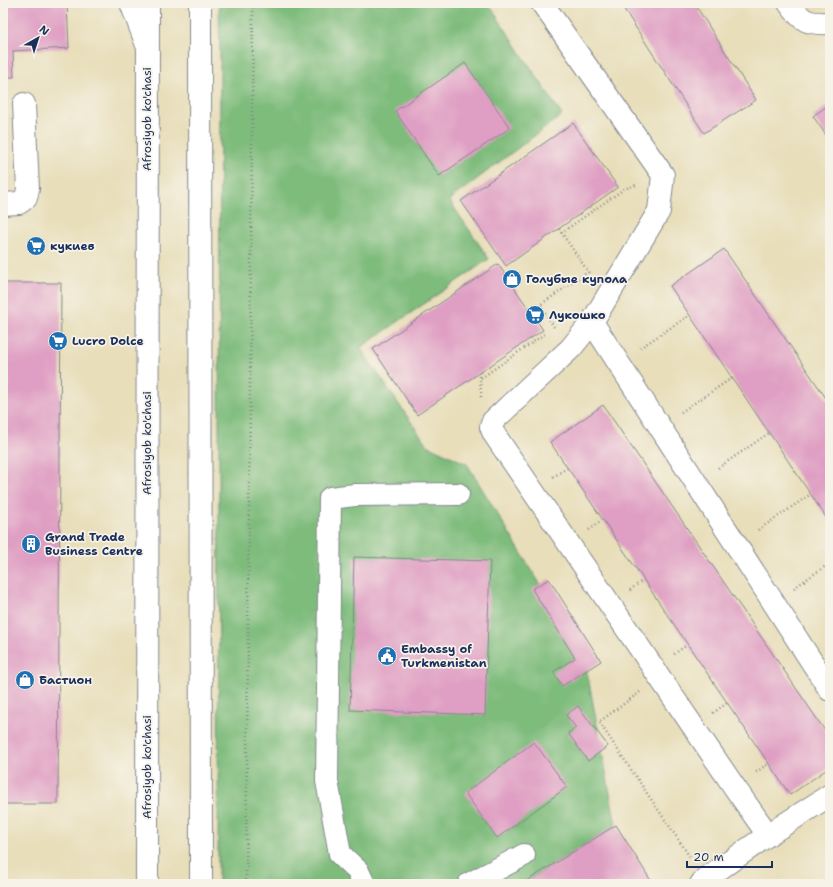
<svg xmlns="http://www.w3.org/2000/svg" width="833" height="887" font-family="'Shantell Sans',sans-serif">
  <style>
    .forest { fill: #7ebc7c; stroke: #4c766d }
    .building { fill: #df9ec3 }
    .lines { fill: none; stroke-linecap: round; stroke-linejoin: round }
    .minor-casing { stroke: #82868c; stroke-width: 24 }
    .major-casing { stroke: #82868c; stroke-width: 24 }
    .path { stroke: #82868c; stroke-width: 2.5; stroke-dasharray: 1 3; stroke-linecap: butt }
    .minor { stroke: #fff; stroke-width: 22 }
    .major { stroke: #fff; stroke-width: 22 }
    .labels { text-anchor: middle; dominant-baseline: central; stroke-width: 3.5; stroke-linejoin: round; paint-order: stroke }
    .street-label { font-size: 12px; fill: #1b2f5e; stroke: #f7f3e8 }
    .poi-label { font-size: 12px; font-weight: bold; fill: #1b2f5e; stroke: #f7f3e8; text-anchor: start }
  </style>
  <rect width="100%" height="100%" fill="#f7f3e8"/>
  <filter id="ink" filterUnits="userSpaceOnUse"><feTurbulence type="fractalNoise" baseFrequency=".025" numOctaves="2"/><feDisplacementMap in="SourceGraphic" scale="8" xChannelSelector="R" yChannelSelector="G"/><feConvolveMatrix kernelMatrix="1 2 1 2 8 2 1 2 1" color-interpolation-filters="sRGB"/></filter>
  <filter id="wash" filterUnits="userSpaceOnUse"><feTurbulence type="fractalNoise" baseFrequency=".012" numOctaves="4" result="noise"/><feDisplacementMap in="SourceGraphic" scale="16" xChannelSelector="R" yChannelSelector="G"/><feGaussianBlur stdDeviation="0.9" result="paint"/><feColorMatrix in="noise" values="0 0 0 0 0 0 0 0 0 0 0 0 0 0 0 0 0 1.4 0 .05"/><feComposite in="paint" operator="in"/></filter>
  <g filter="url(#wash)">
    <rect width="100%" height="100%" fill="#e8deba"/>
    <!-- forest -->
    <polygon class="forest" points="219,3 488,3 562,115 449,200 489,259 360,348 427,445 467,464 584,656 616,825 522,884 218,884 220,61"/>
    <g id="blocks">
      <!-- building -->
      <g class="building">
        <polygon points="3,3 67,3 69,48 13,51 14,77 3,77"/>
        <polygon points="620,3 694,3 756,100 704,133"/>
        <polygon points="465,63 510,128 439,176 395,111"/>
        <polygon points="830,104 830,141 813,116"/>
        <polygon points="573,123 618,187 506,266 461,201"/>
        <polygon points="724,249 830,404 830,523 670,286"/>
        <polygon points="498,264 543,330 417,415 373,349"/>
        <polygon points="3,283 61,283 58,804 3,804"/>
        <polygon points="603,405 830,738 830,767 790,795 550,442"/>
        <polygon points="354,557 490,561 485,715 350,710"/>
        <polygon points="549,579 601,661 562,686 553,672 575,658 532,589"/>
        <polygon points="578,706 608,746 588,761 568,733 576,728 566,715"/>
        <polygon points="534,742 567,787 497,838 465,793"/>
        <polygon points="616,825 653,884 522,884"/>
      </g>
    </g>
  </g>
  <g filter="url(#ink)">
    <use href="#blocks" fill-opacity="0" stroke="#82868c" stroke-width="1"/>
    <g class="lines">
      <!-- minor casing -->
      <g class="minor-casing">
        <g id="minor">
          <polyline points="131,3 147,45"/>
          <polyline points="542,3 663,175 659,211 592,322 571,348 493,421 491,427 494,434 735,788 768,835 705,879 701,884"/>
          <path d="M 789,3 C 802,22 808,24 830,23"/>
          <polyline points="3,204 19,203 26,198 28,189 24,104"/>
          <polyline points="592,322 830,690"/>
          <polyline points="768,835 830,795"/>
          <polyline points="364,884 358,871 340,854 327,781 330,498 355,495 458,494"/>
          <polyline points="469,884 524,855"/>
        </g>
      </g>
      <!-- major casing -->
      <g class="major-casing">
        <g id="major">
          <polyline points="200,3 201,884"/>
          <polyline points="147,884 148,3"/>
        </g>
      </g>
      <!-- path -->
      <g class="path">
        <polyline points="559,229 589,273"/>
        <polyline points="561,233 624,189 636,185"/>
        <polyline points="554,327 540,305 588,272"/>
        <polyline points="640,348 690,315"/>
        <polyline points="480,372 481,397"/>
        <polyline points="481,378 546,333"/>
        <polyline points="681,412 732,378"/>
        <polyline points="718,468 769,433"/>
        <polyline points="553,477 567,468"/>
        <polyline points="589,530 602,520"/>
        <polyline points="758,530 811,494"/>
        <polyline points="794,588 830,563"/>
        <polyline points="630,590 643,580"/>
        <polyline points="674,654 687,645"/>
        <polyline points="640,692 599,722 690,857"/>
        <polyline points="713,713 727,703"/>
        <polyline points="756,772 768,764"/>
        <polyline points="246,884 253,3"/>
      </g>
      <!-- minor -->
      <use href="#minor" class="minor"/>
      <!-- major -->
      <use href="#major" class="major"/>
    </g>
  </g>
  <!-- icons -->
  <defs>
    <g id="supermarket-disc" transform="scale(1)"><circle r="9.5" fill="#1f6fb2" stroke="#f7f3e8"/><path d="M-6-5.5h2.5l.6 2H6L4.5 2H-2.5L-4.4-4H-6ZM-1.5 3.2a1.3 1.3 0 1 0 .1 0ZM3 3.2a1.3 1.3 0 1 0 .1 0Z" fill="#fff"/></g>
    <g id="shop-disc" transform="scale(1)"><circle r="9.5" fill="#1f6fb2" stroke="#f7f3e8"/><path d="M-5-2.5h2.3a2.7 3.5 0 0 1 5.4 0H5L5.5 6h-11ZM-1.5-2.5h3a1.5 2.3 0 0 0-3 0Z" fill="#fff"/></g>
    <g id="building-disc" transform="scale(1)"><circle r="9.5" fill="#1f6fb2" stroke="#f7f3e8"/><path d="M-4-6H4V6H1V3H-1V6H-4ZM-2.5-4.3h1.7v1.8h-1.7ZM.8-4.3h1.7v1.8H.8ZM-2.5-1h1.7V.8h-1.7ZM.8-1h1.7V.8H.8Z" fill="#fff"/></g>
    <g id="civic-disc" transform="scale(1)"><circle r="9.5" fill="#1f6fb2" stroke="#f7f3e8"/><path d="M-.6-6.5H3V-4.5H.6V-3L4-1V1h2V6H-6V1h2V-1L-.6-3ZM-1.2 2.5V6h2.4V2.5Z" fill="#fff"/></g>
  </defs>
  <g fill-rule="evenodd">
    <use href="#supermarket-disc" x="36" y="246"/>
    <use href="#shop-disc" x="512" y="279"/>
    <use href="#supermarket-disc" x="535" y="315"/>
    <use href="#supermarket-disc" x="58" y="341"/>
    <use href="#building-disc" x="31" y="544"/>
    <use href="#civic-disc" x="387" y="656"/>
    <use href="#shop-disc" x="25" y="680"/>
  </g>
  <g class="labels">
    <!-- street labels -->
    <g class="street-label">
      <text transform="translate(147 119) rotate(-90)">Afrosiyob ko'chasi</text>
      <text transform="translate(147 443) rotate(-90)">Afrosiyob ko'chasi</text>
      <text transform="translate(147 767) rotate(-90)">Afrosiyob ko'chasi</text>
    </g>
    <!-- poi labels -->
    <g class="poi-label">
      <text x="50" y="246">кукиев</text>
      <text x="526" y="279">Голубые купола</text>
      <text x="549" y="315">Лукошко</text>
      <text x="72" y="341">Lucro Dolce</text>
      <text x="45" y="537">Grand Trade<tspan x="45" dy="14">Business Centre</tspan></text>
      <text x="401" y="649">Embassy of<tspan x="401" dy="14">Turkmenistan</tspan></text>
      <text x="39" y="680">Бастион</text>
    </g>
  </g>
  <!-- margin -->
  <rect width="833" height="887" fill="none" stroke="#f7f3e8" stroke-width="16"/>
  <!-- north arrow -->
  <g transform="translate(38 38) rotate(39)" stroke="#f7f3e8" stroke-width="3" paint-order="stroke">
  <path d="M0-3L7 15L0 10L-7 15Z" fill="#1b2f5e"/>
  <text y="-6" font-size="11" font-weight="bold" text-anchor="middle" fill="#1b2f5e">N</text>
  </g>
  <!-- scale -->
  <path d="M687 861v6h85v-6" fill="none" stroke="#1b2f5e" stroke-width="2"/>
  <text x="693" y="861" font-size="12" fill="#1b2f5e" stroke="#f7f3e8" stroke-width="3" paint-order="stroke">20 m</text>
</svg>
